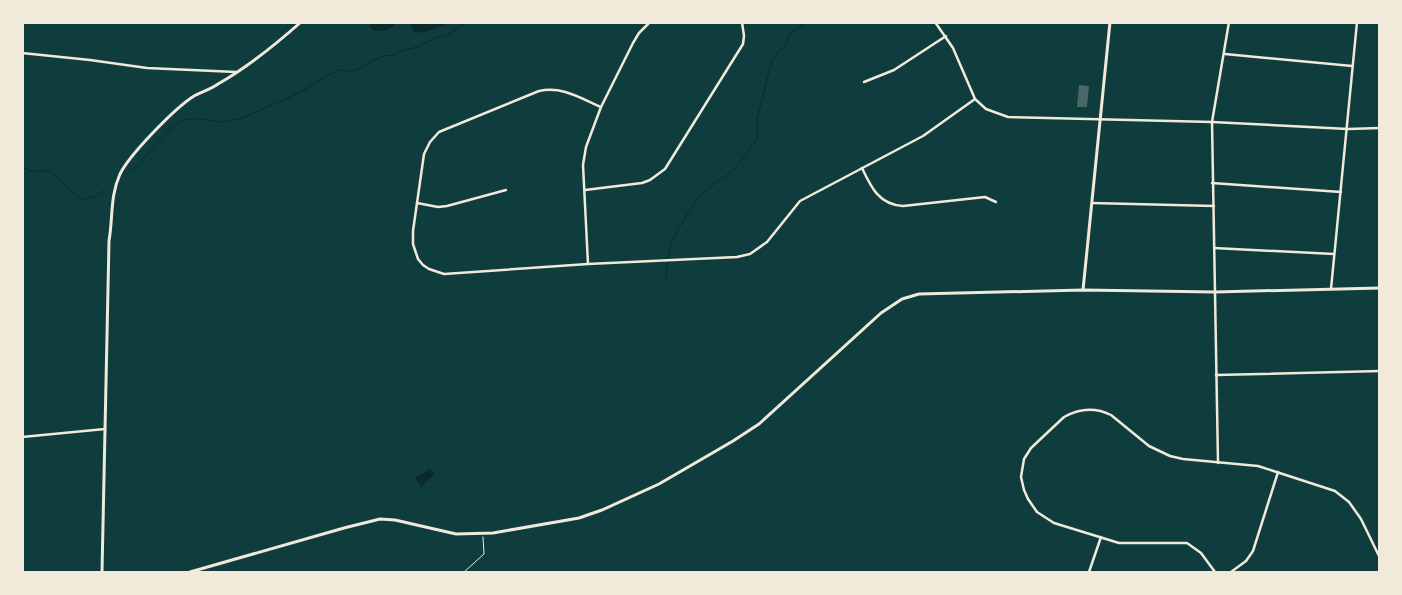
<svg xmlns="http://www.w3.org/2000/svg" width="1402" height="595" font-family="Poppins,sans-serif">
  <style>
    .water { fill: #0a2a2b }
    .lines { fill: none; stroke-linecap: round; stroke-linejoin: round }
    .stream { stroke: #0a2a2b; stroke-width: 1 }
    .building { fill: #486865 }
    .path { stroke: #f1e9da; stroke-width: 1 }
    .minor { stroke: #f1e9da; stroke-width: 2.5 }
    .tertiary { stroke: #f1e9da; stroke-width: 3 }
  </style>
  <rect width="100%" height="100%" fill="#0f3d3e"/>
  <!-- water -->
  <g class="water">
    <path d="M 372,23 L 372,22 L 396,23 C 391,31 382,31 374,31 L 369,26 Z"/>
    <path d="M 410,23 L 449,23 C 438,28 425,34 414,32 Z"/>
    <polygon points="430,469 435,474 421,487 415,478"/>
  </g>
  <g class="lines">
    <!-- stream -->
    <g class="stream">
      <polyline points="22,168 38,172 48,170 82,200 95,196 105,190"/>
      <polyline points="128,172 138,165 171,128 185,119 203,119 223,122 240,119 303,91 326,76 339,70 352,71 358,69 370,62 384,56 394,55 401,51 417,47 437,37 447,35 468,22"/>
      <path d="M 666,278 C 667,268 667,257 670,247 C 675,234 690,207 699,197 C 710,186 722,179 733,170 C 743,161 747,149 757,140 L 757,119 L 771,63 L 777,53 L 785,46 L 790,33 L 807,22"/>
    </g>
  </g>
  <!-- building -->
  <polygon class="building" points="1079,85 1089,86 1087,107 1077,107"/>
  <g class="lines">
    <!-- path -->
    <polyline class="path" points="464,572 484,554 483,537"/>
    <!-- minor -->
    <g class="minor">
      <polyline points="935,22 953,48 975,99 986,109 1008,117 1212,122 1348,129 1380,128"/>
      <polyline points="22,53 90,60 147,68 236,72"/>
      <polyline points="1225,54 1352,66"/>
      <polyline points="864,82 894,70 946,36"/>
      <path d="M 601,107 C 580,98 563,86 539,91 L 439,132 L 430,142 L 424,154 L 413,231 L 413,244 L 418,259 L 423,265 L 429,269 L 444,274 L 588,264 L 737,257 L 750,254 L 767,242 L 800,201 L 923,136 L 975,99"/>
      <path d="M 862,168 C 871,187 879,205 903,206 L 985,197 L 996,202"/>
      <polyline points="1212,183 1341,192"/>
      <polyline points="585,190 642,183 650,180 665,169 743,44 744,36 742,22"/>
      <polyline points="417,203 438,207 447,206 506,190"/>
      <polyline points="1092,203 1214,206"/>
      <polyline points="1214,248 1334,254"/>
      <polyline points="588,264 583,165 586,147 601,107 633,43 639,33 650,22"/>
      <polyline points="1331,289 1357,22"/>
      <polyline points="1216,375 1380,371"/>
      <polyline points="22,437 105,429"/>
      <polyline points="1218,463 1212,122 1229,22"/>
      <polyline points="1089,572 1101,537"/>
      <path d="M 1215,572 L 1201,553 L 1187,543 L 1119,543 L 1054,523 L 1037,512 L 1028,499 L 1024,490 L 1021,477 L 1024,459 L 1031,448 L 1064,417 C 1080,408 1095,407 1111,415 L 1149,446 L 1170,456 L 1183,459 L 1258,466 L 1335,491 L 1349,502 L 1361,519 L 1380,558"/>
      <polyline points="1231,572 1246,561 1253,551 1278,472"/>
    </g>
    <!-- tertiary -->
    <g class="tertiary">
      <polyline points="1083,290 1110,22"/>
      <path d="M 102,572 L 109,241 C 113,218 110,196 120,174 C 130,154 175,108 194,96 C 202,92 211,89 218,84 C 248,67 275,45 301,22"/>
      <polyline points="190,572 344,528 380,519 395,520 456,534 493,533 579,518 602,510 659,484 733,441 759,424 881,313 902,299 919,294 1083,290 1215,292 1380,288"/>
    </g>
  </g>
  <!-- border -->
  <rect width="1402" height="595" fill="none" stroke="#f1e9da" stroke-width="48"/>
</svg>
